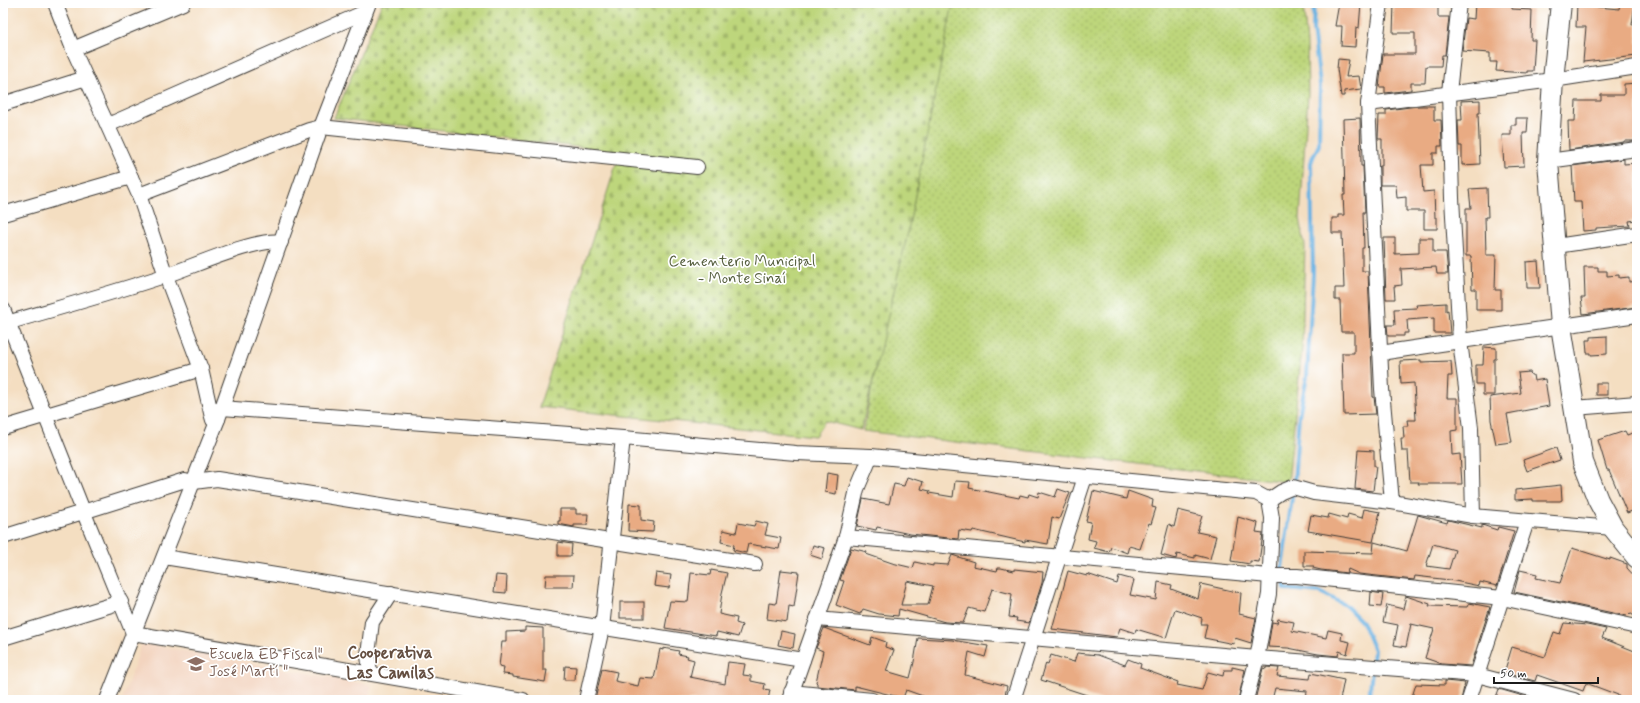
<svg xmlns="http://www.w3.org/2000/svg" width="1640" height="703" font-family="Mynerve,sans-serif">
  <style>
    .built { fill: #f3d4bf }
    .grass { fill: url(#grass-dots); stroke: #6c794c }
    .cemetery { fill: url(#cemetery-stones); stroke: #6c794c }
    .lines { fill: none; stroke-linecap: round; stroke-linejoin: round }
    .stream { stroke: #6cb3e3; stroke-width: 4 }
    .building { fill: #e9ab83; fill-rule: evenodd }
    .street-casing { stroke: #3c3935; stroke-width: 16 }
    .secondary-casing { stroke: #3c3935; stroke-width: 22 }
    .street { stroke: #fff; stroke-width: 14 }
    .secondary { stroke: #fff; stroke-width: 20 }
    .labels { text-anchor: middle; dominant-baseline: central; stroke-width: 3.5; stroke-linejoin: round; paint-order: stroke }
    .park-label { font-size: 15px; fill: #545d3d; stroke: #fff }
    .education-label { font-size: 15px; fill: #785e54; stroke: #fff; text-anchor: start }
    .quarter-label { font-size: 17px; font-weight: bold; fill: #644e40; stroke: #fff }
  </style>
  <defs>
    <pattern id="grass-dots" width="8" height="8" patternUnits="userSpaceOnUse"><rect width="8" height="8" fill="#bdd67b"/><path d="M2 2h.1M6 6h.1" fill="none" stroke="#a2b76a" stroke-width="1.8" stroke-linecap="round"/></pattern>
    <pattern id="cemetery-stones" width="16" height="16" patternUnits="userSpaceOnUse"><rect width="16" height="16" fill="#bdd67b"/><path d="M2 7V4a2 2 0 0 1 4 0v3zM10 15v-3a2 2 0 0 1 4 0v3z" fill="#a2b76a"/></pattern>
  </defs>
  <rect width="100%" height="100%" fill="#fff"/>
  <filter id="ink" filterUnits="userSpaceOnUse"><feTurbulence type="fractalNoise" baseFrequency=".025" numOctaves="2"/><feDisplacementMap in="SourceGraphic" scale="8" xChannelSelector="R" yChannelSelector="G"/><feConvolveMatrix kernelMatrix="1 2 1 2 8 2 1 2 1" color-interpolation-filters="sRGB"/></filter>
  <filter id="wash" filterUnits="userSpaceOnUse"><feTurbulence type="fractalNoise" baseFrequency=".012" numOctaves="4" result="noise"/><feDisplacementMap in="SourceGraphic" scale="16" xChannelSelector="R" yChannelSelector="G"/><feGaussianBlur stdDeviation="0.9" result="paint"/><feColorMatrix in="noise" values="0 0 0 0 0 0 0 0 0 0 0 0 0 0 0 0 0 1.4 0 .05"/><feComposite in="paint" operator="in"/></filter>
  <g filter="url(#wash)">
    <rect width="100%" height="100%" fill="#f4dec1"/>
    <!-- built -->
    <polygon class="built" points="142,643 372,685 368,700 122,700"/>
    <!-- grass -->
    <polygon class="grass" points="949,3 1303,3 1307,44 1308,94 1300,218 1305,246 1302,348 1288,482 863,431"/>
    <!-- cemetery -->
    <polygon class="cemetery" points="382,3 953,3 907,236 861,430 825,421 815,436 539,407 620,152 334,118"/>
    <g class="lines">
      <!-- stream -->
      <g class="stream">
        <polyline points="1312,159 1319,145 1320,85 1313,29 1314,3"/>
        <polyline points="1294,484 1299,415 1307,377 1313,273 1311,163 1313,157"/>
        <polyline points="1293,491 1282,568 1285,589 1320,592 1345,605 1362,622 1374,650 1369,700"/>
      </g>
    </g>
    <g id="blocks">
      <!-- building -->
      <g class="building">
        <polygon points="1339,3 1361,3 1359,28 1356,27 1355,47 1341,46 1342,26 1335,26"/>
        <polygon points="1394,3 1438,3 1438,17 1449,17 1445,55 1442,55 1441,66 1426,66 1425,83 1411,83 1411,90 1385,93 1385,87 1379,87 1383,54 1415,54 1415,33 1393,33"/>
        <polygon points="1475,3 1512,4 1512,9 1532,10 1531,40 1535,40 1533,71 1527,71 1527,73 1496,71 1497,62 1490,62 1490,53 1462,51 1466,18 1474,19"/>
        <polygon points="1577,3 1588,4 1587,6 1619,9 1620,3 1635,3 1632,25 1637,24 1637,56 1583,62 1586,27 1576,27"/>
        <polygon points="1338,59 1349,60 1346,77 1359,76 1361,89 1344,91 1344,96 1341,96 1337,69"/>
        <polygon points="1637,83 1637,141 1624,141 1624,142 1569,150 1568,121 1575,121 1576,101 1601,101 1601,95 1624,95 1624,84"/>
        <polygon points="1480,100 1480,113 1478,113 1480,164 1462,165 1462,146 1459,146 1458,120 1462,120 1461,101"/>
        <polygon points="1418,106 1434,106 1434,120 1441,120 1442,146 1438,146 1438,153 1433,153 1433,165 1421,165 1423,192 1434,191 1435,218 1437,218 1437,229 1424,229 1424,211 1406,211 1406,197 1397,198 1396,185 1380,185 1380,166 1382,166 1382,139 1378,139 1379,115 1386,115 1386,110"/>
        <polygon points="1360,118 1361,163 1361,166 1363,166 1365,212 1363,212 1364,248 1362,248 1362,271 1368,271 1373,397 1374,397 1376,414 1344,415 1342,353 1354,353 1354,332 1341,332 1340,300 1335,300 1335,288 1344,288 1342,233 1332,233 1332,218 1338,218 1338,215 1344,215 1343,195 1345,195 1343,119"/>
        <polygon points="1516,118 1528,118 1527,133 1523,133 1524,166 1504,167 1502,135 1511,135 1511,125 1516,125"/>
        <polygon points="1624,159 1624,164 1637,163 1637,220 1629,221 1630,226 1596,228 1596,230 1583,231 1581,202 1574,202 1572,166"/>
        <polygon points="1487,188 1488,217 1485,217 1486,255 1496,255 1495,290 1501,290 1501,310 1476,310 1476,289 1472,289 1471,256 1466,256 1466,208 1471,208 1469,189"/>
        <polygon points="1384,238 1395,238 1395,254 1419,253 1419,238 1433,238 1433,252 1446,252 1448,274 1437,274 1436,267 1401,269 1402,285 1394,286 1395,299 1386,299"/>
        <polygon points="1538,261 1540,288 1527,288 1526,262"/>
        <polygon points="1584,267 1598,267 1598,271 1607,271 1607,276 1619,275 1619,278 1629,277 1629,282 1637,281 1637,307 1583,314 1581,298 1585,298"/>
        <polygon points="1446,303 1446,311 1448,310 1450,333 1434,333 1434,318 1407,320 1408,333 1404,333 1404,336 1388,336 1387,325 1395,325 1394,309 1417,308 1416,305"/>
        <polygon points="1607,336 1607,354 1591,355 1591,353 1587,353 1586,340 1591,340 1591,337"/>
        <polygon points="1484,347 1496,348 1496,359 1494,359 1494,395 1483,395 1483,384 1476,384 1476,365 1483,365"/>
        <polygon points="1421,360 1421,362 1451,361 1452,376 1448,376 1447,398 1457,398 1457,430 1451,431 1452,455 1460,454 1462,484 1418,484 1419,482 1410,482 1408,451 1402,451 1401,438 1404,438 1403,426 1408,426 1407,420 1416,420 1414,383 1401,384 1400,361"/>
        <polygon points="1530,372 1531,375 1533,375 1534,381 1545,379 1549,406 1507,414 1512,442 1496,444 1491,420 1490,397 1521,393 1518,373"/>
        <rect x="1596" y="383" width="11" height="12"/>
        <polygon points="1625,431 1627,435 1637,431 1637,509 1627,513 1609,470 1607,470 1598,440"/>
        <polygon points="1556,448 1560,460 1527,471 1523,460"/>
        <polygon points="1358,450 1374,451 1374,466 1376,466 1373,491 1355,489"/>
        <polygon points="827,473 838,475 836,494 825,492"/>
        <polygon points="907,477 923,482 921,489 930,491 929,493 953,497 955,481 970,482 969,488 1019,498 1020,495 1028,497 1029,494 1038,497 1039,492 1055,497 1058,489 1070,493 1059,519 1052,517 1048,544 1025,540 1025,542 973,530 972,532 959,530 958,539 910,534 877,527 876,530 857,526 863,499 889,504 894,484 904,486"/>
        <polygon points="1561,485 1562,500 1560,501 1533,501 1533,499 1515,500 1515,490"/>
        <polygon points="1093,491 1126,499 1128,491 1153,500 1152,507 1156,508 1151,524 1149,523 1140,549 1129,546 1127,553 1111,547 1109,552 1094,548 1096,541 1088,539 1091,522 1086,521"/>
        <polygon points="629,504 641,505 641,520 654,522 653,532 628,531"/>
        <polygon points="560,509 576,509 576,514 588,514 587,525 574,525 574,527 558,524 558,521 560,521"/>
        <polygon points="1364,509 1380,512 1373,542 1308,531 1311,515 1328,518 1329,514 1347,519 1348,514 1362,518"/>
        <polygon points="1178,510 1202,516 1197,532 1216,536 1210,559 1195,555 1195,558 1177,554 1176,559 1161,555 1169,524 1174,527"/>
        <path d="M 1418,515 L 1447,523 L 1448,520 L 1482,528 L 1482,525 L 1497,530 L 1498,527 L 1514,531 L 1497,586 L 1480,582 L 1479,586 L 1450,580 L 1415,576 L 1414,580 L 1359,574 L 1348,569 L 1347,573 L 1321,570 L 1313,568 L 1314,566 L 1304,566 L 1304,551 L 1373,553 L 1374,542 L 1407,551 ZM 1433,544 L 1455,550 L 1449,569 L 1426,566 Z"/>
        <polygon points="1238,517 1258,523 1256,532 1263,533 1259,562 1250,561 1250,564 1231,561"/>
        <polygon points="756,521 768,524 765,535 781,538 779,549 748,544 746,553 733,550 734,545 721,542 723,530 736,533 738,523 754,526"/>
        <polygon points="558,542 572,544 571,556 558,556"/>
        <polygon points="813,545 825,548 822,559 810,555"/>
        <path d="M 851,548 L 867,552 L 866,554 L 892,563 L 913,568 L 915,562 L 933,566 L 933,564 L 948,565 L 952,555 L 974,562 L 973,566 L 997,571 L 998,568 L 1001,568 L 1014,571 L 1014,569 L 1043,572 L 1042,583 L 1029,623 L 1016,621 L 1017,618 L 1009,617 L 1012,594 L 992,589 L 984,612 L 969,608 L 963,623 L 945,622 L 899,609 L 898,616 L 879,614 L 863,609 L 860,614 L 836,605 L 844,581 L 840,580 ZM 907,581 L 933,586 L 928,605 L 901,605 Z"/>
        <polygon points="1572,548 1610,560 1610,558 1627,564 1627,568 1637,579 1637,618 1630,613 1627,616 1514,592 1520,570 1537,574 1536,578 1560,583"/>
        <polygon points="711,570 727,573 722,593 719,614 737,618 736,623 742,625 738,637 717,632 716,636 665,628 670,601 688,602 691,573 710,575"/>
        <polygon points="781,570 799,572 794,607 789,606 787,622 767,619 769,603 776,604"/>
        <polygon points="1068,571 1087,576 1087,574 1117,584 1119,576 1134,580 1130,595 1156,600 1158,582 1172,585 1171,589 1198,599 1201,584 1241,593 1239,614 1256,618 1251,643 1235,638 1234,644 1204,638 1207,624 1201,624 1202,618 1175,609 1166,638 1136,629 1135,633 1120,628 1117,637 1052,629"/>
        <polygon points="656,573 671,575 669,588 654,586"/>
        <polygon points="496,575 507,576 506,593 494,592"/>
        <polygon points="546,575 574,575 573,587 545,587"/>
        <polygon points="1371,592 1383,594 1381,607 1370,606"/>
        <polygon points="1406,596 1430,604 1429,606 1467,607 1469,603 1490,607 1471,666 1442,664 1425,658 1434,629 1411,624 1406,647 1394,645 1398,625 1383,622 1387,605 1403,609"/>
        <rect x="620" y="602" width="24" height="16"/>
        <polygon points="1278,619 1294,622 1292,631 1326,638 1328,630 1342,633 1341,640 1350,642 1347,654 1339,651 1338,656 1318,654 1288,648 1268,647 1272,622 1277,623"/>
        <polygon points="1564,623 1587,625 1606,629 1602,638 1637,652 1637,690 1634,700 1618,697 1618,695 1586,683 1583,691 1537,675 1535,681 1504,673 1512,647 1545,657 1554,632 1560,634"/>
        <polygon points="525,627 543,628 543,670 547,670 545,682 513,677 513,675 503,674 504,667 499,666 502,642 506,642 506,632 525,631"/>
        <polygon points="824,628 870,645 872,637 886,642 885,647 894,650 886,671 910,678 914,662 918,638 952,640 988,646 985,657 969,652 965,675 1007,686 1004,700 934,700 906,690 903,698 855,686 855,690 817,686 817,683 816,682 823,651 816,648"/>
        <polygon points="781,631 795,634 793,648 778,645"/>
        <polygon points="663,648 679,651 678,654 688,656 687,658 694,660 690,677 725,684 728,662 745,664 743,675 751,676 751,681 765,684 764,689 770,690 768,700 595,700 602,669 617,672 615,681 638,686 640,678 654,679 660,649 663,650"/>
        <polygon points="1077,653 1098,655 1125,665 1128,659 1141,664 1140,668 1178,682 1177,685 1202,690 1208,672 1223,676 1224,670 1232,670 1232,667 1245,670 1238,700 1102,700 1041,680 1046,663 1048,664 1051,655 1074,662"/>
        <polygon points="565,666 576,667 575,680 564,680"/>
        <polygon points="1266,667 1279,668 1277,676 1310,679 1311,673 1344,680 1340,700 1306,700 1307,691 1275,688 1272,700 1255,700 1263,668 1266,669"/>
        <polygon points="1445,681 1465,683 1461,700 1411,700 1416,684 1445,685"/>
        <polygon points="1499,689 1530,698 1530,700 1495,700"/>
      </g>
    </g>
  </g>
  <g filter="url(#ink)">
    <use href="#blocks" fill-opacity="0" stroke="#3c3935" stroke-width="1"/>
    <g class="lines">
      <!-- street casing -->
      <g class="street-casing">
        <g id="street">
          <polyline points="55,3 73,49 139,195 166,276 201,369 211,413 213,420 218,419"/>
          <polyline points="1381,3 1368,104 1382,389 1392,502"/>
          <polyline points="1459,3 1449,92 1452,198 1460,341 1471,428 1473,516"/>
          <polyline points="73,49 183,3"/>
          <polyline points="3,104 86,78"/>
          <polyline points="1368,104 1553,80 1637,67"/>
          <polyline points="108,125 365,12"/>
          <polyline points="1548,161 1637,149"/>
          <polyline points="139,195 309,130 321,127 697,167"/>
          <polyline points="3,214 131,177"/>
          <polyline points="1556,246 1637,234"/>
          <polyline points="3,309 84,513 133,633 523,700"/>
          <path d="M 3,324 C 58,308 113,293 167,275 C 192,267 258,237 281,242"/>
          <polyline points="1380,353 1637,315"/>
          <polyline points="222,408 623,438"/>
          <polyline points="1574,408 1637,403"/>
          <polyline points="3,428 201,369"/>
          <polyline points="1269,500 1281,492 1293,487 1314,493 1392,502 1473,516 1613,528"/>
          <polyline points="3,537 185,480 194,482 217,479 755,564"/>
          <polyline points="846,537 1269,576 1297,576 1502,598 1637,627"/>
          <polyline points="164,557 803,660"/>
          <polyline points="817,619 1257,658 1477,675 1574,700"/>
          <polyline points="3,638 121,602"/>
          <polyline points="370,673 368,655 372,622 391,593"/>
          <polyline points="791,692 872,700"/>
          <polyline points="107,700 218,419 321,127 369,3"/>
          <polyline points="586,700 602,628 623,438 796,453 871,456 1256,493 1269,500 1272,518 1269,594 1257,658 1246,700"/>
          <polyline points="789,700 846,537 857,489 871,456"/>
          <polyline points="1013,700 1085,477"/>
          <polyline points="1469,700 1527,521"/>
        </g>
      </g>
      <!-- secondary casing -->
      <g class="secondary-casing">
        <polyline id="secondary" points="1561,3 1553,80 1548,161 1561,326 1583,462 1598,500 1613,528 1637,558"/>
      </g>
      <!-- street -->
      <use href="#street" class="street"/>
      <!-- secondary -->
      <use href="#secondary" class="secondary"/>
    </g>
  </g>
  <!-- icons -->
  <defs>
    <g id="school-bare" transform="scale(1.38)"><path d="M0-5L7-2L0 1L-7-2ZM-4 1L0 2.5L4 1V4Q0 6-4 4Z" fill="#8d6e63" stroke="#fff" stroke-width="2.5" paint-order="stroke"/></g>
  </defs>
  <g fill-rule="evenodd">
    <use href="#school-bare" x="196" y="664"/>
  </g>
  <g class="labels">
    <!-- park labels -->
    <g class="park-label">
      <text x="742" y="262">Cementerio Municipal<tspan x="742" dy="17">- Monte Sinaí</tspan></text>
    </g>
    <!-- education labels -->
    <g class="education-label">
      <text x="209" y="655">Escuela EB Fiscal"<tspan x="209" dy="17">José Martí "</tspan></text>
    </g>
    <!-- quarter labels -->
    <g class="quarter-label">
      <text x="390" y="653">Cooperativa<tspan x="390" dy="20">Las Camilas</tspan></text>
    </g>
  </g>
  <!-- margin -->
  <rect width="1640" height="703" fill="none" stroke="#fff" stroke-width="16"/>
  <!-- scale -->
  <path d="M1494 677v6h104v-6" fill="none" stroke="#1c1c1c" stroke-width="2"/>
  <text x="1500" y="677" font-size="12" fill="#1c1c1c" stroke="#ffffff" stroke-width="3" paint-order="stroke">50 m</text>
</svg>
